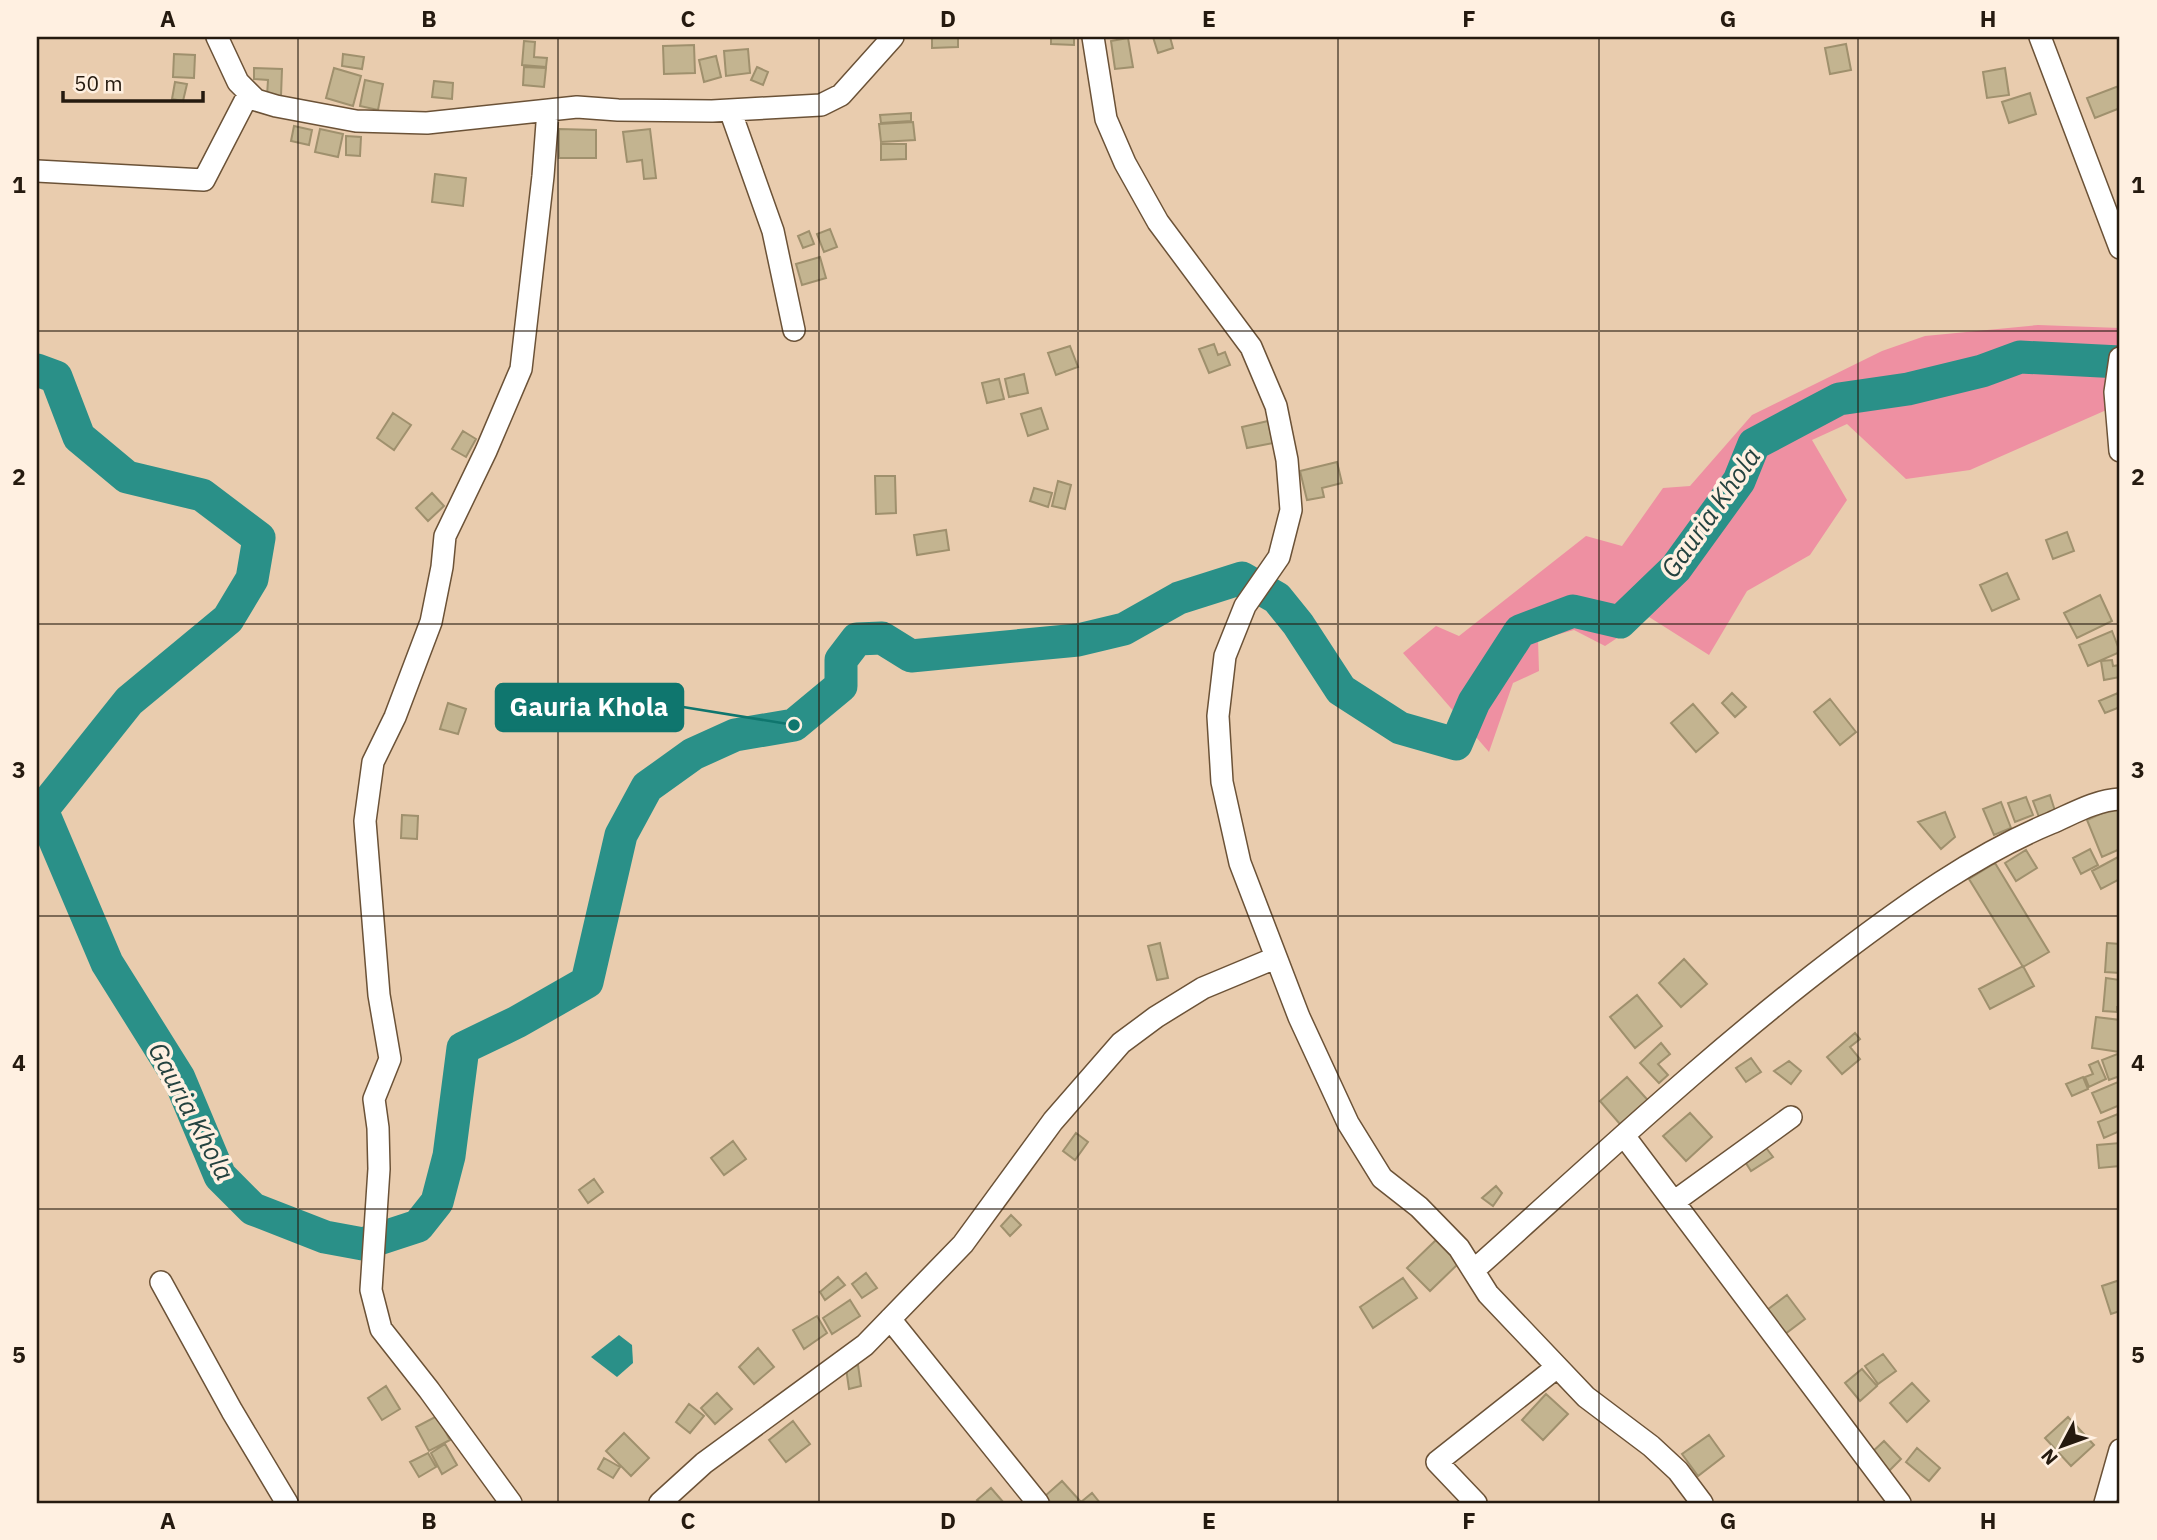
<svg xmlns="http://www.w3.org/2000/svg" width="2157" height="1540" font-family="'IBM Plex Sans',sans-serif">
	<rect width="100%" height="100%" fill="#e9ccae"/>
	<!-- green -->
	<path fill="#ee90a2" d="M2038 325 2120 328V404L1970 470 1906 479 1847 424 1812 440 1847 500 1810 555 1747 591 1709 655 1649 617 1605 646 1574 630 1538 640 1539 671 1513 683 1489 752 1403 653 1436 626 1459 636 1586 536 1622 546 1663 488 1690 486 1752 415 1882 351 1925 336Z"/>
	<!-- water -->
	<path fill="#2a9088" d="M619 1335 632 1345 633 1363 617 1377 591 1357Z"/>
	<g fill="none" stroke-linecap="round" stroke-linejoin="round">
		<!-- river -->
		<path stroke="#2a9088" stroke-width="33" d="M37 370 56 377 79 437 127 477 202 495 259 538 252 579 228 619 129 701 42 810 107 963 179 1078 220 1176 253 1209 325 1237 363 1244 418 1226 437 1202 449 1156 463 1048 517 1022 587 982 621 835 647 787 693 754 735 735 794 725 841 686V660L857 639 882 638 911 656 1078 640 1124 629 1179 598 1242 578 1277 598 1298 624 1341 690 1400 728 1456 744 1474 702 1520 631 1573 611 1620 622 1676 568 1739 481 1754 444 1839 399 1908 389 1982 371 2020 357 2120 362"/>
	</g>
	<!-- building -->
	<path fill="#c3b490" stroke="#9f906d" stroke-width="2" d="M932 37H958V47L932 48Z
		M1051 37H1074V45L1051 44Z
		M1153 37H1170L1173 48 1158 53Z
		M1128 38 1133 67 1115 69 1111 41Z
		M524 41 535 42 534 57 547 58 546 67 522 65Z
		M1846 44 1851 70 1830 74 1825 48Z
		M694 45 695 73 664 74 663 46Z
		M748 49 750 73 726 76 724 51Z
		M174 54 195 55 194 78 173 77Z
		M343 54 364 57 362 69 342 66Z
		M716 56 721 77 704 82 699 60Z
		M524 67 546 68 544 87 523 85Z
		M757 67 768 72 763 85 751 80Z
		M254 68 282 69 281 96H267L268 80 254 79Z
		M334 68 361 76 353 106 326 98Z
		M2005 68 2009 95 1987 98 1983 72Z
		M365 80 383 84 378 110 360 106Z
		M434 81 453 83 452 99 432 97Z
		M175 82 187 84 183 101 172 99Z
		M2119 86 2120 108 2095 118 2087 98Z
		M2030 93 2036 114 2009 123 2002 102Z
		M911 113V121L881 123 880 115Z
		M913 122 915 140 881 142 879 124Z
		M294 126 312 130 309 145 291 141Z
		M320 129 343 134 338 157 315 152Z
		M559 129 596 130V158H559Z
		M650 129 656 178 644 179 642 160 627 162 623 132Z
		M346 136 361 137 360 156 346 155Z
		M881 144H906V159L881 160Z
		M435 174 466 178 463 206 432 202Z
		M830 229 837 247 824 252 817 234Z
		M809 231 814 244 803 248 798 236Z
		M820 257 826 278 802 285 796 264Z
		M1214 344 1218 355 1225 352 1230 365 1209 373 1199 349Z
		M1070 346 1078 367 1056 375 1048 353Z
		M1024 374 1028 393 1009 397 1005 379Z
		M999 379 1004 399 987 403 982 383Z
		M1041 408 1048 429 1028 436 1021 414Z
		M393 413 411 425 394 450 377 438Z
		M1268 421 1273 443 1247 448 1242 427Z
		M463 431 476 439 466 457 452 449Z
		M1337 462 1342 483 1322 488 1324 497 1307 500 1300 471Z
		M875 476H895L896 513 876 514Z
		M1058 481 1071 485 1065 509 1052 506Z
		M1034 488 1052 493 1048 507 1030 501Z
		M432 493 444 506 428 521 416 508Z
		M946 530 949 550 917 555 914 535Z
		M2067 532 2074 551 2053 559 2046 540Z
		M2007 573 2019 599 1992 611 1980 585Z
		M2100 595 2112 621 2077 638 2064 613Z
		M2112 631 2120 652 2088 666 2079 645Z
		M2112 660 2113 666 2120 665V677L2104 680 2101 661Z
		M1732 693 1746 707 1735 717 1722 703Z
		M2118 693 2120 707 2105 713 2099 701Z
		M1830 699 1856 732 1840 745 1814 712Z
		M448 703 466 709 458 734 440 729Z
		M1693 704 1718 733 1696 752 1671 723Z
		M2050 795 2055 811 2039 817 2033 801Z
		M2026 797 2033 815 2015 822 2008 803Z
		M2001 802 2011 828 1994 835 1983 809Z
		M2120 805V849L2102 857 2087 820Z
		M1945 812 1955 837 1941 849 1918 822Z
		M402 815 418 816 417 839 401 838Z
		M2090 849 2098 865 2081 874 2073 858Z
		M2026 850 2037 868 2016 881 2005 863Z
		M2120 856V879L2101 889 2092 871Z
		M1995 863 2049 952 2023 967 1969 879Z
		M1160 943 1168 978 1157 980 1148 946Z
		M2107 943 2120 944V973L2105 972Z
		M1684 959 1707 984 1681 1007 1659 983Z
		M2023 966 2034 986 1990 1009 1979 989Z
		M2106 978 2120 980V1007H2117V1012L2103 1011Z
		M1637 995 1662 1026 1635 1048 1610 1017Z
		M2096 1017 2120 1020V1052L2092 1048Z
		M1855 1033 1860 1039 1850 1047 1860 1059 1842 1074 1827 1057Z
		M1661 1043 1670 1054 1658 1064 1668 1075 1659 1083 1640 1063Z
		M2120 1053V1076L2109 1080 2102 1060Z
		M1751 1058 1761 1072 1746 1082 1736 1068Z
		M1789 1061 1801 1071 1791 1084 1774 1071Z
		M2098 1061 2106 1079 2089 1087 2085 1077 2093 1074 2089 1065Z
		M1627 1077 1653 1106 1626 1131 1600 1101Z
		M2083 1077 2088 1089 2072 1096 2066 1084Z
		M2118 1082 2120 1087V1105L2101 1113 2092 1093Z
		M1690 1113 1712 1137 1686 1161 1663 1136Z
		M2118 1114 2120 1131 2104 1138 2098 1122Z
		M1076 1133 1088 1142 1075 1160 1063 1151Z
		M733 1141 746 1159 724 1175 711 1158Z
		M2120 1143V1166L2099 1168 2097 1145Z
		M1764 1145 1773 1157 1751 1171 1744 1160Z
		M594 1179 603 1192 588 1203 579 1190Z
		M1496 1186 1502 1193 1493 1206 1482 1198Z
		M1011 1215 1021 1225 1010 1236 1001 1226Z
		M1436 1240 1459 1263 1430 1291 1407 1268Z
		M866 1273 877 1288 862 1298 852 1284Z
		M838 1277 845 1285 825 1300 820 1292Z
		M1403 1278 1417 1298 1373 1328 1360 1307Z
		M2120 1280V1311L2111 1314 2102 1286Z
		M1787 1295 1805 1319 1785 1334 1767 1310Z
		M850 1300 860 1316 832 1334 823 1318Z
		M817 1316 827 1333 804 1349 793 1330Z
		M758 1348 774 1367 754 1384 739 1367Z
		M1883 1354 1896 1371 1878 1384 1865 1366Z
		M858 1365 861 1386 849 1389 846 1368Z
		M1862 1369 1877 1386 1860 1401 1845 1383Z
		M1912 1383 1929 1401 1907 1422 1890 1403Z
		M386 1386 400 1409 382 1420 368 1398Z
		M717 1393 732 1409 715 1424 701 1408Z
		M1546 1394 1568 1414 1543 1440 1522 1420Z
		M689 1404 704 1416 690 1433 676 1422Z
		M437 1416 450 1440 429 1451 416 1427Z
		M2068 1417 2094 1445 2071 1466 2045 1438Z
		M793 1421 810 1444 786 1462 769 1440Z
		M624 1433 649 1458 631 1476 606 1451Z
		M1709 1435 1724 1456 1698 1476 1682 1454Z
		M1884 1441 1901 1459 1888 1472 1870 1454Z
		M445 1444 457 1465 442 1474 431 1453Z
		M1917 1448 1940 1468 1929 1481 1906 1462Z
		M428 1453 436 1467 419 1477 410 1462Z
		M604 1458 620 1467 613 1478 598 1469Z
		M1062 1481 1081 1502 1092 1493 1100 1503H1051L1045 1496Z
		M991 1488 1004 1503H980L977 1500Z"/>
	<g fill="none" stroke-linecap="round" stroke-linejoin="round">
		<defs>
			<path id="minor" d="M217 37 238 82 256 100 276 106 356 121 427 123 577 107 618 110 712 111 821 105 841 95 893 37
				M1093 37 1106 119 1125 163 1158 222 1251 347 1276 406 1287 460 1291 510 1279 557 1245 606 1225 656 1218 716 1222 782 1240 863 1299 1017 1348 1123 1382 1178 1419 1207 1459 1248 1488 1294 1586 1397 1651 1446 1678 1471 1702 1503
				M2040 37 2120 248
				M730 110 773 231 794 330
				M37 171 204 180 249 93
				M2120 358 2115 392 2120 451
				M1625 1137 1900 1503
				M1675 1201 1791 1117
				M1474 1270C1594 1163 1711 1052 1839 955 1905 905 1974 855 2051 823 2072 814 2096 800 2120 799
				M161 1282 232 1411 287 1503
				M890 1319 1038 1503
				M511 1503 429 1390 381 1329 371 1290 379 1169 378 1128 374 1099 390 1059 379 995 365 821 373 762 395 717 431 622 442 567 445 536 486 451 521 369 543 176 548 110
				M660 1503 704 1463 865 1345 963 1244 1053 1121 1121 1043 1156 1017 1203 988 1275 958
				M1476 1503 1437 1462 1557 1367
				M2105 1503 2120 1450"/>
		</defs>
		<!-- minor casing -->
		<use href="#minor" stroke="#6b5237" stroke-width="24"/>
		<!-- minor -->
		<use href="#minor" stroke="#fff" stroke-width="21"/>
	</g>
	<!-- grid -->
	<path fill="none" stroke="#251a0f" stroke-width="2" stroke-opacity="0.55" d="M298 37V1503M558 37V1503M819 37V1503M1078 37V1503M1338 37V1503M1599 37V1503M1858 37V1503M37 331H2120M37 624H2120M37 916H2120M37 1209H2120"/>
	<g text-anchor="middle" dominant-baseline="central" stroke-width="7" stroke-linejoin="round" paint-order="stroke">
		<!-- water labels -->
		<g font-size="26" font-style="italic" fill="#24423f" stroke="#fff0e1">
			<text transform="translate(1710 512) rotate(-55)">Gauria Khola</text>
			<text transform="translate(192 1111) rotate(62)">Gauria Khola</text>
		</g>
	</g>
	<!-- callouts -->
	<path fill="none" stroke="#0f766e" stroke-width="2.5" d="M794 725L683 707"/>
	<circle fill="#0f766e" stroke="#fff0e1" stroke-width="2.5" cx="794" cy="725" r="7"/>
	<rect fill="#0f766e" stroke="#0f766e" stroke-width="2.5" x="496" y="684" width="187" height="47" rx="7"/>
	<g font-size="26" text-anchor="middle" font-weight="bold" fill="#fff">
		<text x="589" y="716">Gauria Khola</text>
	</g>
	<!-- border -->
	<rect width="2157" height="1540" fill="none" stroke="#fff0e1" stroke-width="77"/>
	<!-- north arrow -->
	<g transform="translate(2062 1446) rotate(229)" stroke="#fff0e1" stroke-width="5" paint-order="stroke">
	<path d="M0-5L12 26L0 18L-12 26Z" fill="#251a0f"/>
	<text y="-10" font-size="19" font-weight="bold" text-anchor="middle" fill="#251a0f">N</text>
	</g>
	<!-- scale -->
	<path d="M63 91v10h140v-10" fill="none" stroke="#251a0f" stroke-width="3.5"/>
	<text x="74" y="91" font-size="21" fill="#251a0f" stroke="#fff0e1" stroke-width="5" paint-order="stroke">50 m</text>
	<rect x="38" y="38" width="2080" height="1464" fill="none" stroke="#251a0f" stroke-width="2.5"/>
	<g font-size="23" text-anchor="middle" font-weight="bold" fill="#251a0f">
		<text x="168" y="27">A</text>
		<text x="429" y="27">B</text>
		<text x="688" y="27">C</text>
		<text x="948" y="27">D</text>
		<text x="1209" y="27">E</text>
		<text x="1469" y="27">F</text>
		<text x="1728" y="27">G</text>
		<text x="1988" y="27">H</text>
		<text x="19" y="193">1</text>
		<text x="2138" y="193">1</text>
		<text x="19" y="485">2</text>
		<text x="2138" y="485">2</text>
		<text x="19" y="778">3</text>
		<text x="2138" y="778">3</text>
		<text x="19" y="1071">4</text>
		<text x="2138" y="1071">4</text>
		<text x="19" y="1363">5</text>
		<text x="2138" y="1363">5</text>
		<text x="168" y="1529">A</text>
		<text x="429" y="1529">B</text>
		<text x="688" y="1529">C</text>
		<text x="948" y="1529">D</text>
		<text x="1209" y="1529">E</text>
		<text x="1469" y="1529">F</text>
		<text x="1728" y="1529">G</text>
		<text x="1988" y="1529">H</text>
	</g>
</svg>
